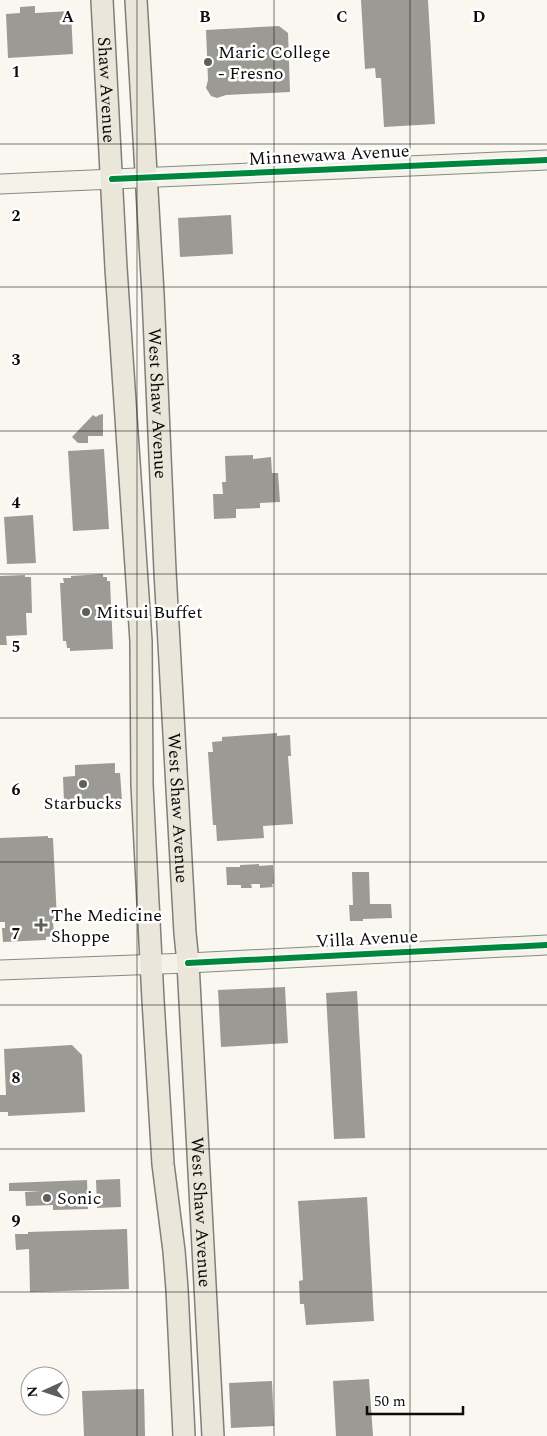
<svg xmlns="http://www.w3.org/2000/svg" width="547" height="1436" font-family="Spectral,serif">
	<rect width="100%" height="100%" fill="#f9f7ef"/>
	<!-- building -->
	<path fill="#9c9a95" d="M361 0H428L435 124 384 127 381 78H376L375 68 365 69Z
		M35 6V13L71 11 73 54 8 58 6 14 20 13V7Z
		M279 26 288 33 290 92 226 95 217 98 211 96 206 88 208 80 206 30Z
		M231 215 233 254 180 257 178 218Z
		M103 414V436H88V443H78L72 437 93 415 96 417 99 415Z
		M104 449 109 529 73 531 68 451Z
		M253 455V459L271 457 272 473H278L280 502 260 503V508L236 509V518L214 519 213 494H223L222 482H226L225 456Z
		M33 515 36 563 7 564 4 517Z
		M103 574V577H107V581H110L113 649 70 651V648H67L66 641H63L60 583H64L63 578H71V576Z
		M25 575V577H31L32 613H26L27 635 6 636 7 645H0V576Z
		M277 733V736L290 735 291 756H288L293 824 263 826 264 838 217 841 216 825H213L208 752H213L212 742 222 741V737Z
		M115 763V773H120L122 801 110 802V800L64 802 63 777 75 776V765Z
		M48 836V838H53L57 920H53L54 936 46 937V940L3 942 2 928H5V922H0V838Z
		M259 864V866L273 865 274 884H272L273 887 260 888V884H251L252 888H241V885H227L226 867H240V865Z
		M352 872H369L370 904H391L392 918 363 919V921H350L349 905H353Z
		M285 987 288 1043 221 1047 218 990Z
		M357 991 365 1138 334 1139 326 993Z
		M72 1045 82 1055 85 1112 8 1116V1112H0V1095H6L4 1049Z
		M120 1179 121 1207 97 1208 96 1180Z
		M87 1180 88 1209 53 1210V1205L26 1206 25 1192 41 1191H9V1183Z
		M367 1197 374 1321 306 1325 304 1304H300L299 1281 303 1280 298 1201Z
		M127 1229 129 1289 30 1292 29 1249 16 1250 15 1234H28V1232Z
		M369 1379 373 1436H336L333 1381Z
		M272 1381 274 1426 231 1428 229 1383Z
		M144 1389 145 1436H84L82 1391Z"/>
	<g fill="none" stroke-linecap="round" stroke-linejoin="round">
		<defs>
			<path id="secondary" d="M0 184 547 160
				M0 970 188 963 547 945"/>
			<g id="primary">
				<path id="s1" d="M102 0 116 268 141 641 142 785 153 1000 163 1164 174 1251 177 1289 184 1436"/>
				<path id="s2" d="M136 0 153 294 165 571 185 933 188 963 213 1436"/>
			</g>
		</defs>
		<!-- secondary casing -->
		<use href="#secondary" stroke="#898884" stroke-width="21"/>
		<!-- primary casing -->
		<use href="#primary" stroke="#7f7f7b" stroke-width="24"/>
		<!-- secondary -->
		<use href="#secondary" stroke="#f3f3e9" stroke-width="19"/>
		<!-- primary -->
		<use href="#primary" stroke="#eae6d9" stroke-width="21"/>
		<defs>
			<path id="cycleway" d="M112 179 547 160
				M188 963 547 945"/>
		</defs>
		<!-- cycleway casing -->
		<use href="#cycleway" stroke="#fff" stroke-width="9"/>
		<!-- cycleway -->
		<use href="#cycleway" stroke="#00873e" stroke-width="6"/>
	</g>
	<!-- grid -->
	<path fill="none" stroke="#0b0b0b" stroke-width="1" stroke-opacity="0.55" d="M137 0V1436M274 0V1436M410 0V1436M0 144H547M0 287H547M0 431H547M0 574H547M0 718H547M0 862H547M0 1005H547M0 1149H547M0 1292H547"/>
	<!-- markers -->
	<g fill="#5e5e5b" stroke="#fff" stroke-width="2">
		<circle cx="208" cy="62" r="5"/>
		<circle cx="86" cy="612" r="5"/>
		<circle cx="83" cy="784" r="5"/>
		<path d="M38.5 917.5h5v5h5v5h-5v5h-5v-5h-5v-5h5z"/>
		<circle cx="47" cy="1198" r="5"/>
	</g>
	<g text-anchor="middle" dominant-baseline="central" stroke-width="5" stroke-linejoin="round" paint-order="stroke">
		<!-- poi labels -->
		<g font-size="18" fill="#0b0b0b" stroke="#fff" text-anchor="start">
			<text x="218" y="52">Maric College<tspan x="218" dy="21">- Fresno</tspan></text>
			<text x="96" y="612">Mitsui Buffet</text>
			<text x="83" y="803" text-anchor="middle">Starbucks</text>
			<text x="51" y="915">The Medicine<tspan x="51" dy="21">Shoppe</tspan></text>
			<text x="57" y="1198">Sonic</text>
		</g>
		<!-- street labels -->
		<g font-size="18" fill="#0b0b0b" stroke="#fff">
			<text stroke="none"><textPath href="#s1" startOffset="90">Shaw Avenue</textPath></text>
			<text transform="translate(329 155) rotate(-3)">Minnewawa Avenue</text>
			<text stroke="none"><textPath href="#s2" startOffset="404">West Shaw Avenue</textPath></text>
			<text stroke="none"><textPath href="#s2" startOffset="809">West Shaw Avenue</textPath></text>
			<text transform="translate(367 939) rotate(-3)">Villa Avenue</text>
			<text stroke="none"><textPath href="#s2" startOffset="1214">West Shaw Avenue</textPath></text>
		</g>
	</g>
	<g font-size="16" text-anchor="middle" font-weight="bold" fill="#0b0b0b" stroke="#fff" stroke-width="5" stroke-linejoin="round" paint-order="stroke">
		<text x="68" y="22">A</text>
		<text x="205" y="22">B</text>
		<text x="342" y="22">C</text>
		<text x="479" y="22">D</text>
		<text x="16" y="77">1</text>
		<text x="16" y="221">2</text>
		<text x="16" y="365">3</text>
		<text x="16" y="508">4</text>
		<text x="16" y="652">5</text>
		<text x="16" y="795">6</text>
		<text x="16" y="939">7</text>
		<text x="16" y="1083">8</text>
		<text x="16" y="1226">9</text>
	</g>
	<!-- north arrow -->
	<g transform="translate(45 1391) rotate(267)"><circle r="24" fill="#ffffff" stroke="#9d9d9d"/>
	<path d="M0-4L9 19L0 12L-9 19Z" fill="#5e5e5b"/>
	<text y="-8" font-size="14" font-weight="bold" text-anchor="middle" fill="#0b0b0b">N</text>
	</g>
	<!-- scale -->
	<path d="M367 1406v8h96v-8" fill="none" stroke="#0b0b0b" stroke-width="2.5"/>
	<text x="374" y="1406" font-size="15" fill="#0b0b0b" stroke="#ffffff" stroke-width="4" paint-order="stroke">50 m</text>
</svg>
